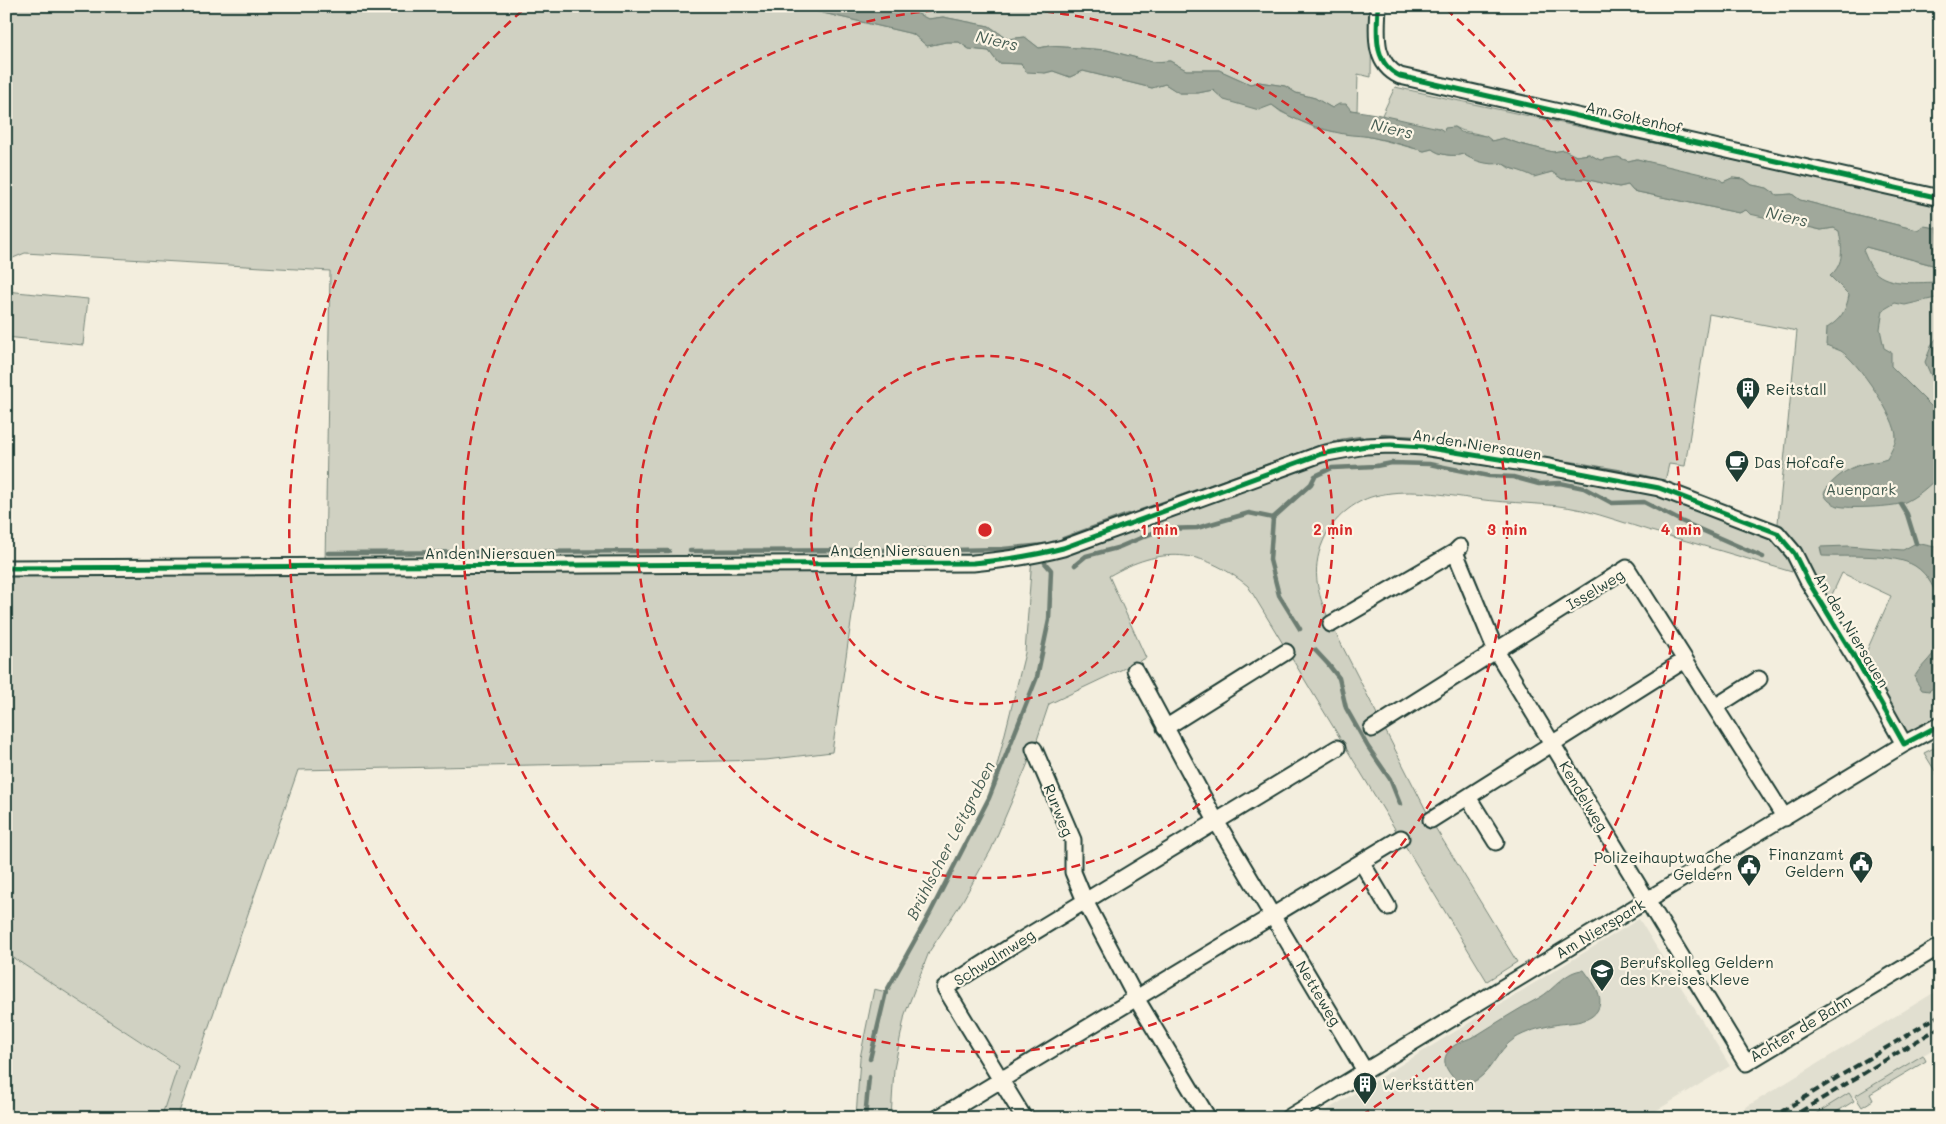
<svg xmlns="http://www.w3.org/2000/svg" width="1946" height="1124" font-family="Mali,sans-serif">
	<rect width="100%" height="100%" fill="#f3eede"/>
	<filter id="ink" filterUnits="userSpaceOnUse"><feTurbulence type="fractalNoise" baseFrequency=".02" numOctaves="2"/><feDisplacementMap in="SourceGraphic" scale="10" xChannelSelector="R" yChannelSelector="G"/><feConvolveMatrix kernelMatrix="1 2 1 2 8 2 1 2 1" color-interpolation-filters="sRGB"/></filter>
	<g filter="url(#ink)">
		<!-- built -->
		<path fill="#e1dfd0" d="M1639 919 1730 1066 1644 1118H1314Z
			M6 953 178 1067 161 1118H6Z
			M1940 989V1045L1819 1118H1728Z"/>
		<!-- green -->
		<path fill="#d0d1c2" stroke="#78877b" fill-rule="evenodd" d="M6 6H793L913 34 927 46 946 42H959L969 49 989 51 998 63 1021 64 1045 73 1053 71 1070 77 1083 71 1152 88 1165 84 1180 93H1198L1213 90 1225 100 1272 105 1281 112 1316 128 1347 134H1356L1375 138 1424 151 1432 149C1439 155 1454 157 1463 154L1470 158 1502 163 1509 168 1523 171 1534 176 1552 172 1562 179H1585L1619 187 1628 185 1633 191 1739 213 1746 210 1821 230 1834 228 1866 247 1940 267V725L1904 744 1860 666 1891 596 1842 573 1823 614 1793 563 1792 572C1745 558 1698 544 1651 531 1628 524 1605 516 1582 510 1547 502 1511 504 1476 499 1444 495 1411 488 1379 495 1357 499 1336 516 1326 535 1310 567 1316 591 1330 622L1433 824 1517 962 1487 981 1248 586C1201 548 1161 546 1109 576L1146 658 1049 704 1034 749 991 850 963 900 929 952 905 1014 894 1069 891 1118H856L860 1058 874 989 886 992 930 913 989 798 1025 653 1032 557 859 568 832 752 766 760 298 770 177 1118H161L178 1066 6 953V574L325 563 330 271 25 253 6 261ZM1709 314 1797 331 1777 533 1659 488 1535 457 1665 481 1669 464 1685 466Z
			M902 6H1372L1371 77 1358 74 1357 111 1332 108 1315 98 1296 93 1285 86 1259 82 1250 84 1219 70H1186L1170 61 1152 62 1107 50 1049 46 1039 48 1025 37 1008 39 989 26 943 17 928 19Z
			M1395 87 1940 205V239L1917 230 1800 200 1792 194 1777 195 1767 188 1752 185 1744 179 1732 178 1723 182 1637 159 1628 161 1618 158 1600 160 1589 154 1576 156 1564 150 1553 152 1520 144 1503 138 1492 141C1481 131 1466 134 1454 127L1444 131 1388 118 1382 115Z
			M6 291 88 299 83 345 6 337Z
			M1936 747 1940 754V779L1924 753Z
			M1923 1055 1926 1061 1870 1094 1873 1100 1862 1107 1855 1096Z
			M1849 1093 1854 1101 1830 1116 1831 1118H1809Z"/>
		<!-- water -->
		<path fill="#a0a89b" stroke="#6c7d72" d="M793 6H902L928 19 943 17 989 26 1008 39 1025 37 1039 48 1049 46 1107 50 1152 62 1170 61 1186 70H1219L1250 84 1259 82 1285 86 1296 93 1315 98 1332 108 1339 104H1346L1351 110C1381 114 1410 122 1439 128L1444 131 1445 128 1454 127 1461 132 1486 136 1492 141 1503 138 1520 144 1553 152 1564 150 1576 156 1589 154 1600 160 1618 157 1628 161 1637 159 1718 178 1723 182 1732 178 1744 179 1752 185 1767 188 1777 195 1792 194 1800 200 1917 230 1924 226 1937 228 1940 239V267L1866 247 1863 250C1866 256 1869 266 1874 271 1889 287 1920 282 1940 282V297L1905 305 1895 303 1883 310 1880 329 1884 348 1891 352V366L1932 407 1940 422V475C1929 486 1917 497 1903 503 1893 507 1847 509 1838 506 1831 503 1826 500 1824 493 1831 480 1847 468 1863 464 1871 462 1879 462 1887 459 1890 453 1895 445 1896 438 1897 418 1857 361 1841 351 1836 349 1831 347 1826 345L1827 328C1841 319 1846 311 1849 295L1830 276C1845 263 1842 248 1839 231L1834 228 1821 230 1750 214 1746 210 1739 213 1633 191 1628 185 1619 187 1585 179H1562L1552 172 1534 177C1524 171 1512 170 1502 163 1489 166 1474 161 1463 154 1454 157 1439 155 1432 149L1424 151C1408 147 1392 141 1375 138 1365 135 1354 136 1344 134 1319 129 1293 121 1272 105L1259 110 1224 100 1213 90 1198 93H1179L1165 84 1152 88 1083 71 1070 77 1053 71 1045 73 1026 72 1021 64 998 63 989 51 969 49 959 42H946L927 46 913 34Z
			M1940 334V382L1933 380 1925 362 1932 344Z
			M1916 543 1940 548V605C1935 590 1929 575 1915 566 1894 553 1847 557 1822 556L1820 547 1848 546 1903 550Z
			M1940 641V683L1929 691 1922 690 1916 681 1915 676C1923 663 1935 656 1940 641Z
			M1584 970C1592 981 1606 997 1597 1011 1588 1024 1569 1022 1554 1025 1542 1027 1525 1032 1514 1039 1497 1050 1490 1076 1471 1083 1468 1084 1463 1084 1459 1084 1451 1075 1439 1064 1448 1052 1454 1042 1468 1040 1477 1035 1498 1022 1518 1009 1539 998 1555 989 1566 970 1584 970Z"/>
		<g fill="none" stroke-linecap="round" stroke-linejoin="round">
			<!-- stream -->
			<path stroke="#6c7d72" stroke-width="4.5" d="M1381 436 1414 438 1523 455
				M1321 447 1341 441 1361 438
				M1569 463 1623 472 1656 480
				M1901 504 1907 514 1916 543
				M1141 511 1309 451
				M1063 539 1128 515
				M690 551 885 550
				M901 551 1003 549 1044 545
				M328 553 669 551
				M1075 565 1086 556 1117 548 1162 529 1197 528 1249 513 1273 518
				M1300 629 1279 595 1270 560 1273 518 1311 484 1315 476 1332 468 1376 466 1392 463 1429 464 1489 476 1513 477 1539 484 1560 483 1584 488 1612 503 1644 502 1681 521 1763 557
				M1315 650 1328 664 1339 678 1346 708 1368 747 1390 779 1400 804
				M870 1059 886 992 930 913 989 798 1037 677 1049 620 1051 570 1045 563
				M865 1118 869 1077"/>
			<defs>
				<path id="minor" d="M1378 6C1377 32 1372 63 1400 76L1940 198
					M1455 552 1496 651 1746 1063 1940 946
					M6 568 973 563C1004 560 1033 556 1063 548L1321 454 1366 446 1391 445 1423 447 1549 467 1659 488 1777 533 1794 553 1808 581 1860 666 1904 744
					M1331 624 1455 552 1460 547
					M1135 670 1216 821 1365 1071
					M1715 707 1759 679
					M1165 728 1286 652
					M1372 729 1627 568 1785 818
					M1034 749 1073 840V872L1085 901 1136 998 1208 1118
					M1468 797 1496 842
					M1431 820 1685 660
					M1362 863 1388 907
					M938 1118 1401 838
					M1024 1118 945 988 1013 945 1337 748
					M1288 1118 1904 744 1940 725"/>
			</defs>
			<!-- minor casing -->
			<use href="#minor" stroke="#1f3d34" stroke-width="19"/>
			<!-- minor -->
			<use href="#minor" stroke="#fcf5e5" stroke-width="15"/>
			<!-- rail -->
			<path stroke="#1f3d34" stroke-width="4" stroke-dasharray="8 4" stroke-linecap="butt" d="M1771 1118 1940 1015
				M1790 1118 1940 1027"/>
			<defs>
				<path id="cycleway" d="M1378 6C1377 32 1372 63 1400 76L1940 198
					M6 568 973 563C1004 560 1033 556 1063 548L1321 454 1366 446 1391 445 1423 447 1549 467 1659 488 1777 533 1794 553 1808 581 1860 666 1904 744 1940 725"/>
			</defs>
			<!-- cycleway casing -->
			<use href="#cycleway" stroke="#fcf5e5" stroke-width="8"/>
			<!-- cycleway -->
			<use href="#cycleway" stroke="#00873e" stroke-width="5"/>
		</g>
	</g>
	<!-- distance rings -->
	<g fill="none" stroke="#d62828" stroke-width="2.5" stroke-dasharray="9 6">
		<circle cx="985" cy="530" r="174"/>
		<circle cx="985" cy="530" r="348"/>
		<circle cx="985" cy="530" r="522"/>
		<path d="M611 1117A696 696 0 0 1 524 9M1446 9A696 696 0 0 1 1359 1117"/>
	</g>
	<!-- icons -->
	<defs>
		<symbol id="building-pin" viewBox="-11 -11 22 30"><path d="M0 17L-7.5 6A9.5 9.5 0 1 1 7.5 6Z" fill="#1f3d34" stroke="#fcf5e5"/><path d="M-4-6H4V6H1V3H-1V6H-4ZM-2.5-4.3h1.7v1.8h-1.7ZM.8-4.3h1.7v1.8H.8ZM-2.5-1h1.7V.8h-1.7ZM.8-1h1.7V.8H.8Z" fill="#fff"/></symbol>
		<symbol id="cafe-pin" viewBox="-11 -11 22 30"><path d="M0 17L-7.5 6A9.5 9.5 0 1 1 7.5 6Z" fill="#1f3d34" stroke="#fcf5e5"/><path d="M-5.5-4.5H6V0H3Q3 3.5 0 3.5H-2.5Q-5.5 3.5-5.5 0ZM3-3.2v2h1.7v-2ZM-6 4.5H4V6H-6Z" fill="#fff"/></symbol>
		<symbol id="civic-pin" viewBox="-11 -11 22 30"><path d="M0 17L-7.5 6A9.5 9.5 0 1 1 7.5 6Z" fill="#1f3d34" stroke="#fcf5e5"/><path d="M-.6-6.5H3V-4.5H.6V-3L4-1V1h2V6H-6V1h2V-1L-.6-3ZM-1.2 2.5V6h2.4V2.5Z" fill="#fff"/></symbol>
		<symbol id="school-pin" viewBox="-11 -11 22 30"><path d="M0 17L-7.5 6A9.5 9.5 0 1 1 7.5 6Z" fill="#1f3d34" stroke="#fcf5e5"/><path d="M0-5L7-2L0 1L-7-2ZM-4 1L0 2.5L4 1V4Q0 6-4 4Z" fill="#fff"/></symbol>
	</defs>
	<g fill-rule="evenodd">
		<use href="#building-pin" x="1734" y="375" width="28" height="38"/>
		<use href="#cafe-pin" x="1723" y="448" width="28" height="38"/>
		<use href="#civic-pin" x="1847" y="849" width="28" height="38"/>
		<use href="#civic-pin" x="1735" y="852" width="28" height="38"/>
		<use href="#school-pin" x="1588" y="957" width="28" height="38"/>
		<use href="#building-pin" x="1351" y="1070" width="28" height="38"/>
	</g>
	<g text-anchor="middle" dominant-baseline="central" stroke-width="4.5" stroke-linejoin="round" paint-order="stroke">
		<!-- street labels -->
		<g font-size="15" fill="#1f3d34" stroke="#fcf5e5">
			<text transform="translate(1634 117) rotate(13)">Am Goltenhof</text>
			<text transform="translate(1477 444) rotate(9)">An den Niersauen</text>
			<text x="895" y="550">An den Niersauen</text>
			<text x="490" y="553">An den Niersauen</text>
			<text transform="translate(1595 589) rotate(-31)">Isselweg</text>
			<text transform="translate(1852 630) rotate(59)">An den Niersauen</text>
			<text transform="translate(1584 796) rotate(59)">Kendelweg</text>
			<text transform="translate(1059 810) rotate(68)">Rurweg</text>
			<text transform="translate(1600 928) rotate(-31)">Am Nierspark</text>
			<text transform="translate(994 957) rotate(-32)">Schwalmweg</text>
			<text transform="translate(1319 993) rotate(59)">Netteweg</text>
			<text transform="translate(1800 1028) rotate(-31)">Achter de Bahn</text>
		</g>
		<!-- poi labels -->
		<g font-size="15" fill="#1f3d34" stroke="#fcf5e5" text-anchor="start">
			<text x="1766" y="389">Reitstall</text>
			<text x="1754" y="462">Das Hofcafe</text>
			<text x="1844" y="854" text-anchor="end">Finanzamt<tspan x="1844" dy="17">Geldern</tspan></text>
			<text x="1732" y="857" text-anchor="end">Polizeihauptwache<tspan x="1732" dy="17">Geldern</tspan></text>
			<text x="1620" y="962">Berufskolleg Geldern<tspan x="1620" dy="17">des Kreises Kleve</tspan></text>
			<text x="1382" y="1084">Werkstätten</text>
		</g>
		<!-- park labels -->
		<g font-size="15" fill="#425b50" stroke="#fcf5e5">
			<text x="1861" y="489">Auenpark</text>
		</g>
		<!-- water labels -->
		<g font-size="16" font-style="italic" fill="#465d53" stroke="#fcf5e5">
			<text transform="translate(997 40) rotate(13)">Niers</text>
			<text transform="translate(1392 128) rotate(13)">Niers</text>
			<text transform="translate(1787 216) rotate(13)">Niers</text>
			<text transform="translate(950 840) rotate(-63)">Brühlscher Leitgraben</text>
		</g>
	</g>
	<circle cx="985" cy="530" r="8" fill="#d62828" stroke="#fcf5e5" stroke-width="2.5"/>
	<g font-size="15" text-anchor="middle" font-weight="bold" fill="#d62828" stroke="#fcf5e5" stroke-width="4.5" stroke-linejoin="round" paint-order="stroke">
		<text x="1159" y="535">1 min</text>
		<text x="1333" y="535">2 min</text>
		<text x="1507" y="535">3 min</text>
		<text x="1681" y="535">4 min</text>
	</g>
	<!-- margin -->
	<rect width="1946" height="1124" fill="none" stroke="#fcf5e5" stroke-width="25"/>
	<rect x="12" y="12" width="1921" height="1099" fill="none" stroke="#1f3d34" stroke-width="2" filter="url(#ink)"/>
</svg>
